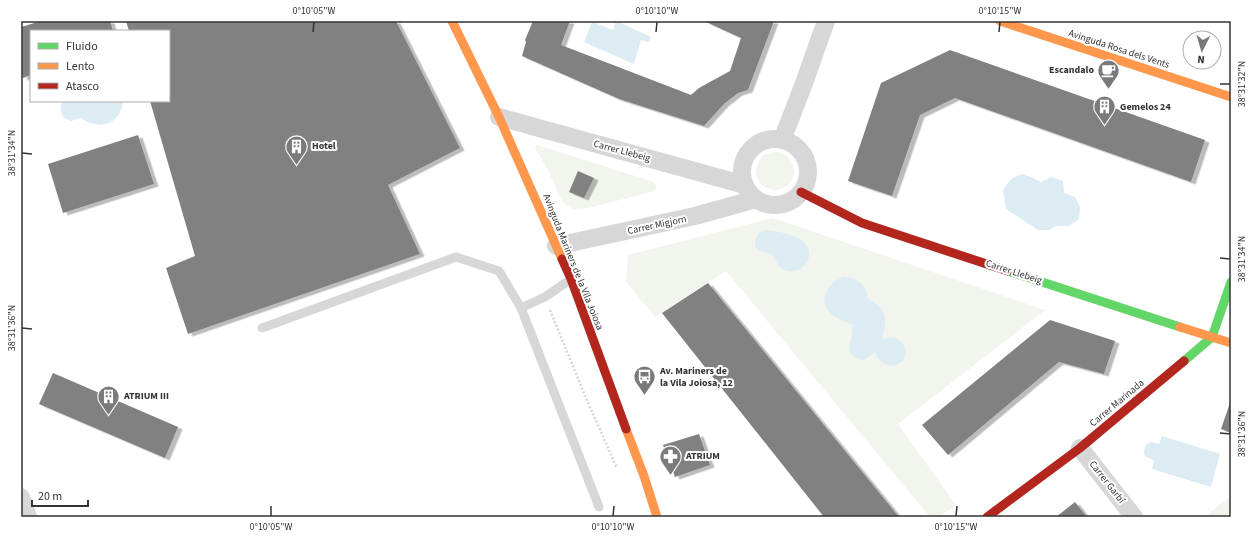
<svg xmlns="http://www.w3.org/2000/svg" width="1252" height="538" font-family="'Source Sans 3',sans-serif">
	<defs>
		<filter id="shadow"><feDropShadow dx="4.5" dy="2.5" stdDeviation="0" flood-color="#0004"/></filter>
	</defs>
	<rect width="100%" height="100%" fill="#fff"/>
	<!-- green -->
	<path fill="#f1f5ed" d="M537 145 654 182 656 186 655 190 651 192 588 208 573 209 564 204 558 193 546 166 535 148Z
		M756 171a19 19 0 1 1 38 0a19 19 0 1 1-38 0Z
		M773 218 1045 310 898 424 956 505 939 517H930L726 271 655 317 626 282 628 255Z
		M1231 496V517H1204Z"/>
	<!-- water -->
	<path fill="#ddebf3" d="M616 21 651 37 649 42 641 40 634 64 584 42 592 22 613 30Z
		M64 101H123C121 125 98 131 81 118L71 121 64 118C60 113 59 106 64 101Z
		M1022 174 1031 177 1041 182 1051 177 1063 181 1064 193 1075 197 1080 207 1079 219 1069 226H1056L1049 230H1038L1006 209 1003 190 1011 179Z
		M765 230C778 232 799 233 807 246 815 260 799 276 784 270 776 267 777 258 771 254 768 252 763 253 759 250 752 246 755 237 760 232Z
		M844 277C858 278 866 284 868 299 887 308 888 320 882 338L884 339C889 337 894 336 899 340 920 354 888 383 875 352L864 360C838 355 855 340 852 325 846 322 838 319 833 315 816 301 827 282 844 277Z
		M1162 436 1220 454 1211 487 1152 469 1154 461 1145 456 1144 451 1146 445 1151 442 1159 444Z"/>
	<!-- building -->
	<path fill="#818181" filter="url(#shadow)" d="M41 21H110L113 31H31V75L23 78 21 69V27Z
		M126 21H396L460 148 388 185 420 254 188 334 166 268 195 256 150 101H169V31H129Z
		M533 21H570L561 45 691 95 699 88 730 71 741 38 704 21H774L748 90 738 93 724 104 704 126 619 99 522 56 526 42 525 40Z
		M950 50 1205 140 1191 182 955 98 920 115 892 196 848 181 881 83Z
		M138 135 154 184 63 213 48 164Z
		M578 171 594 178 584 198 569 192Z
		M708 283 899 517H824L662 313Z
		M1050 320 1115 341 1104 374 1059 362 948 455 922 425Z
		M53 373 178 427 165 458 39 404Z
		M1231 400V433L1221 429Z
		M699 434 710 465 675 477 663 445Z
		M1075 502 1087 517H1056Z"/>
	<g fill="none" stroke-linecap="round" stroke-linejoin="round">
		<!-- path -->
		<path stroke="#d6d6d6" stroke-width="2.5" stroke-dasharray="2 2" stroke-linecap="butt" d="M550 310 586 398 617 468"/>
		<!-- lane -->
		<path stroke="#d7d7d7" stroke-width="9" d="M571 279 545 297 521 308 599 507
			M262 328 456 257 499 271 521 308"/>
		<!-- street -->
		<path stroke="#d7d7d7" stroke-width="18" d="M499 117 745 185
			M742 172a33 33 0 1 1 66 0a33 33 0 1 1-66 0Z
			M782 140 803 86 826 21
			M556 246 695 216 756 199
			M1080 448 1134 517
			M21 497 28 517"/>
		<!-- fast -->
		<path stroke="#63d668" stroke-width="9" d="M1008 271 1180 327
			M1184 361 1212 337 1231 282"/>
		<!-- slow -->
		<path stroke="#ff974d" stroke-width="9" d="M452 21 499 117 562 259
			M1000 21 1231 97
			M1180 327 1231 343
			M626 429 644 476 657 517"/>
		<!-- jam -->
		<path stroke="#b3261e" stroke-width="9" d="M801 192 862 223 1008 271
			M562 259 571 279 626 429
			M987 517 1080 448 1184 361"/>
	</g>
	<!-- ticks -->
	<path fill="none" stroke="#333" stroke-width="1.5" d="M313 32 314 22M656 32 657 22M999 32 1000 22M1220 84H1230M22 153 32 154M1220 258 1230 259M22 328 32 329M1220 433 1230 434M271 516V506M613 516 614 506M956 516 957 506"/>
	<!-- icons -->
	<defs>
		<symbol id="cafe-pin" viewBox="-11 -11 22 30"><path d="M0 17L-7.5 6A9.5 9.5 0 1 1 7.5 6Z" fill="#7a7a7a" stroke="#fff"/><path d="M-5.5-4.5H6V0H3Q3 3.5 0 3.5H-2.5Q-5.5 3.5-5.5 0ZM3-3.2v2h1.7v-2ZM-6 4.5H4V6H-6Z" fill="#fff"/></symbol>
		<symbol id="building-pin" viewBox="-11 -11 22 30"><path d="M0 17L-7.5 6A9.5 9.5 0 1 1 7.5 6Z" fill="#7a7a7a" stroke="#fff"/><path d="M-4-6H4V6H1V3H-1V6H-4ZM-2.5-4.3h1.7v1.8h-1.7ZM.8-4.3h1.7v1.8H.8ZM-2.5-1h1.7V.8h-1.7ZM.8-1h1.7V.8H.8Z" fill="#fff"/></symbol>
		<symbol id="bus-pin" viewBox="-11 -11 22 30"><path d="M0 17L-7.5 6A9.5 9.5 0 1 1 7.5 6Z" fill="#7a7a7a" stroke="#fff"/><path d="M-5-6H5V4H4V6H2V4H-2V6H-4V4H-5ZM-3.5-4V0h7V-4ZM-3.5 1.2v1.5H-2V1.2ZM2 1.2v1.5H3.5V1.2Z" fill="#fff"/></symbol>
		<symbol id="pharmacy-pin" viewBox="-11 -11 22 30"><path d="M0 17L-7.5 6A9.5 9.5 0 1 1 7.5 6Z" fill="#7a7a7a" stroke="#fff"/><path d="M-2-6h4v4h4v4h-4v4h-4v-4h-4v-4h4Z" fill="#fff"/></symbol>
	</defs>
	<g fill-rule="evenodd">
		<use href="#cafe-pin" x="1096" y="58" width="25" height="34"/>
		<use href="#building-pin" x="1092" y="94" width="25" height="34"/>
		<use href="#building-pin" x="284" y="134" width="25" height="34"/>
		<use href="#bus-pin" x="632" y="364" width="25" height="34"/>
		<use href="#building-pin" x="96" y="384" width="25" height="34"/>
		<use href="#pharmacy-pin" x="658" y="444" width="25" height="34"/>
	</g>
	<g text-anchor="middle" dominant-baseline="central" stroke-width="4" stroke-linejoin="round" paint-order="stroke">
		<!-- street labels -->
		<g font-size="10" fill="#333" stroke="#fff">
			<text transform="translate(1119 49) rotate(18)">Avinguda Rosa dels Vents</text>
			<text transform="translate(622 151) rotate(15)">Carrer Llebeig</text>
			<text transform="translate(657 225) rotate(-12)">Carrer Migjorn</text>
			<text transform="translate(573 262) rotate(68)">Avinguda Mariners de la Vila Joiosa</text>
			<text transform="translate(1014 272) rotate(18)">Carrer Llebeig</text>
			<text transform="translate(1117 403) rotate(-40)">Carrer Marinada</text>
			<text transform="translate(1107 482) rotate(52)">Carrer Garbí</text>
		</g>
		<!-- poi labels -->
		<g font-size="10" font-weight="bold" fill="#333" stroke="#fff" text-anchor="start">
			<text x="1094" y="70" text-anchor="end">Escandalo</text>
			<text x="1120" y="107">Gemelos 24</text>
			<text x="312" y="146">Hotel</text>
			<text x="660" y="371">Av. Mariners de<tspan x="660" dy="12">la Vila Joiosa, 12</tspan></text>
			<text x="124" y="396">ATRIUM III</text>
			<text x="686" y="456">ATRIUM</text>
		</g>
	</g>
	<!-- border -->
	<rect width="1252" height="538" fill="none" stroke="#ffffff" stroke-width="44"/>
	<!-- legend -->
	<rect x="30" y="30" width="140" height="72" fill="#ffffff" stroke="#adadad"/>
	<rect x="38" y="43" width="20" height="6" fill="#63d668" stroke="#adadad"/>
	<text x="66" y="50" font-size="12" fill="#333333">Fluido</text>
	<rect x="38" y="63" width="20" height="6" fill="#ff974d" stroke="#adadad"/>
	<text x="66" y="70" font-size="12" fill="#333333">Lento</text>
	<rect x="38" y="83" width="20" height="6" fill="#b3261e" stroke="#adadad"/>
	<text x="66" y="90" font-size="12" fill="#333333">Atasco</text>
	<!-- north arrow -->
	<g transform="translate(1202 50) rotate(185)"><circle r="19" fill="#ffffff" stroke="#adadad"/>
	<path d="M0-3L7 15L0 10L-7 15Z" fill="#7a7a7a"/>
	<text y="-6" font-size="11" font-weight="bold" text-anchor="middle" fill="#333333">N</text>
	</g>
	<!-- scale -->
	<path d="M32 500v6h56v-6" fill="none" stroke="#333333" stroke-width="2"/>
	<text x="38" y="500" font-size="12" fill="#333333" stroke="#ffffff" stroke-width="3" paint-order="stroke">20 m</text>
	<rect x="22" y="22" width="1208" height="494" fill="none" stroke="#333" stroke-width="1.5"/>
	<g font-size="10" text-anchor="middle" fill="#333">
		<text x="314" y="14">0°10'05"W</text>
		<text x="657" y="14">0°10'10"W</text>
		<text x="1000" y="14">0°10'15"W</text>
		<text transform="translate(1241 84) rotate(-90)" y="4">38°31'32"N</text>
		<text transform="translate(11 153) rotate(-90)" y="4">38°31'34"N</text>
		<text transform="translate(1241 259) rotate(-90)" y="4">38°31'34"N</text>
		<text transform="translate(11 328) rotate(-90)" y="4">38°31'36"N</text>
		<text transform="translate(1241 434) rotate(-90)" y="4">38°31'36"N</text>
		<text x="271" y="530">0°10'05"W</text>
		<text x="613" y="530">0°10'10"W</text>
		<text x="956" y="530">0°10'15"W</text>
	</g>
</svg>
